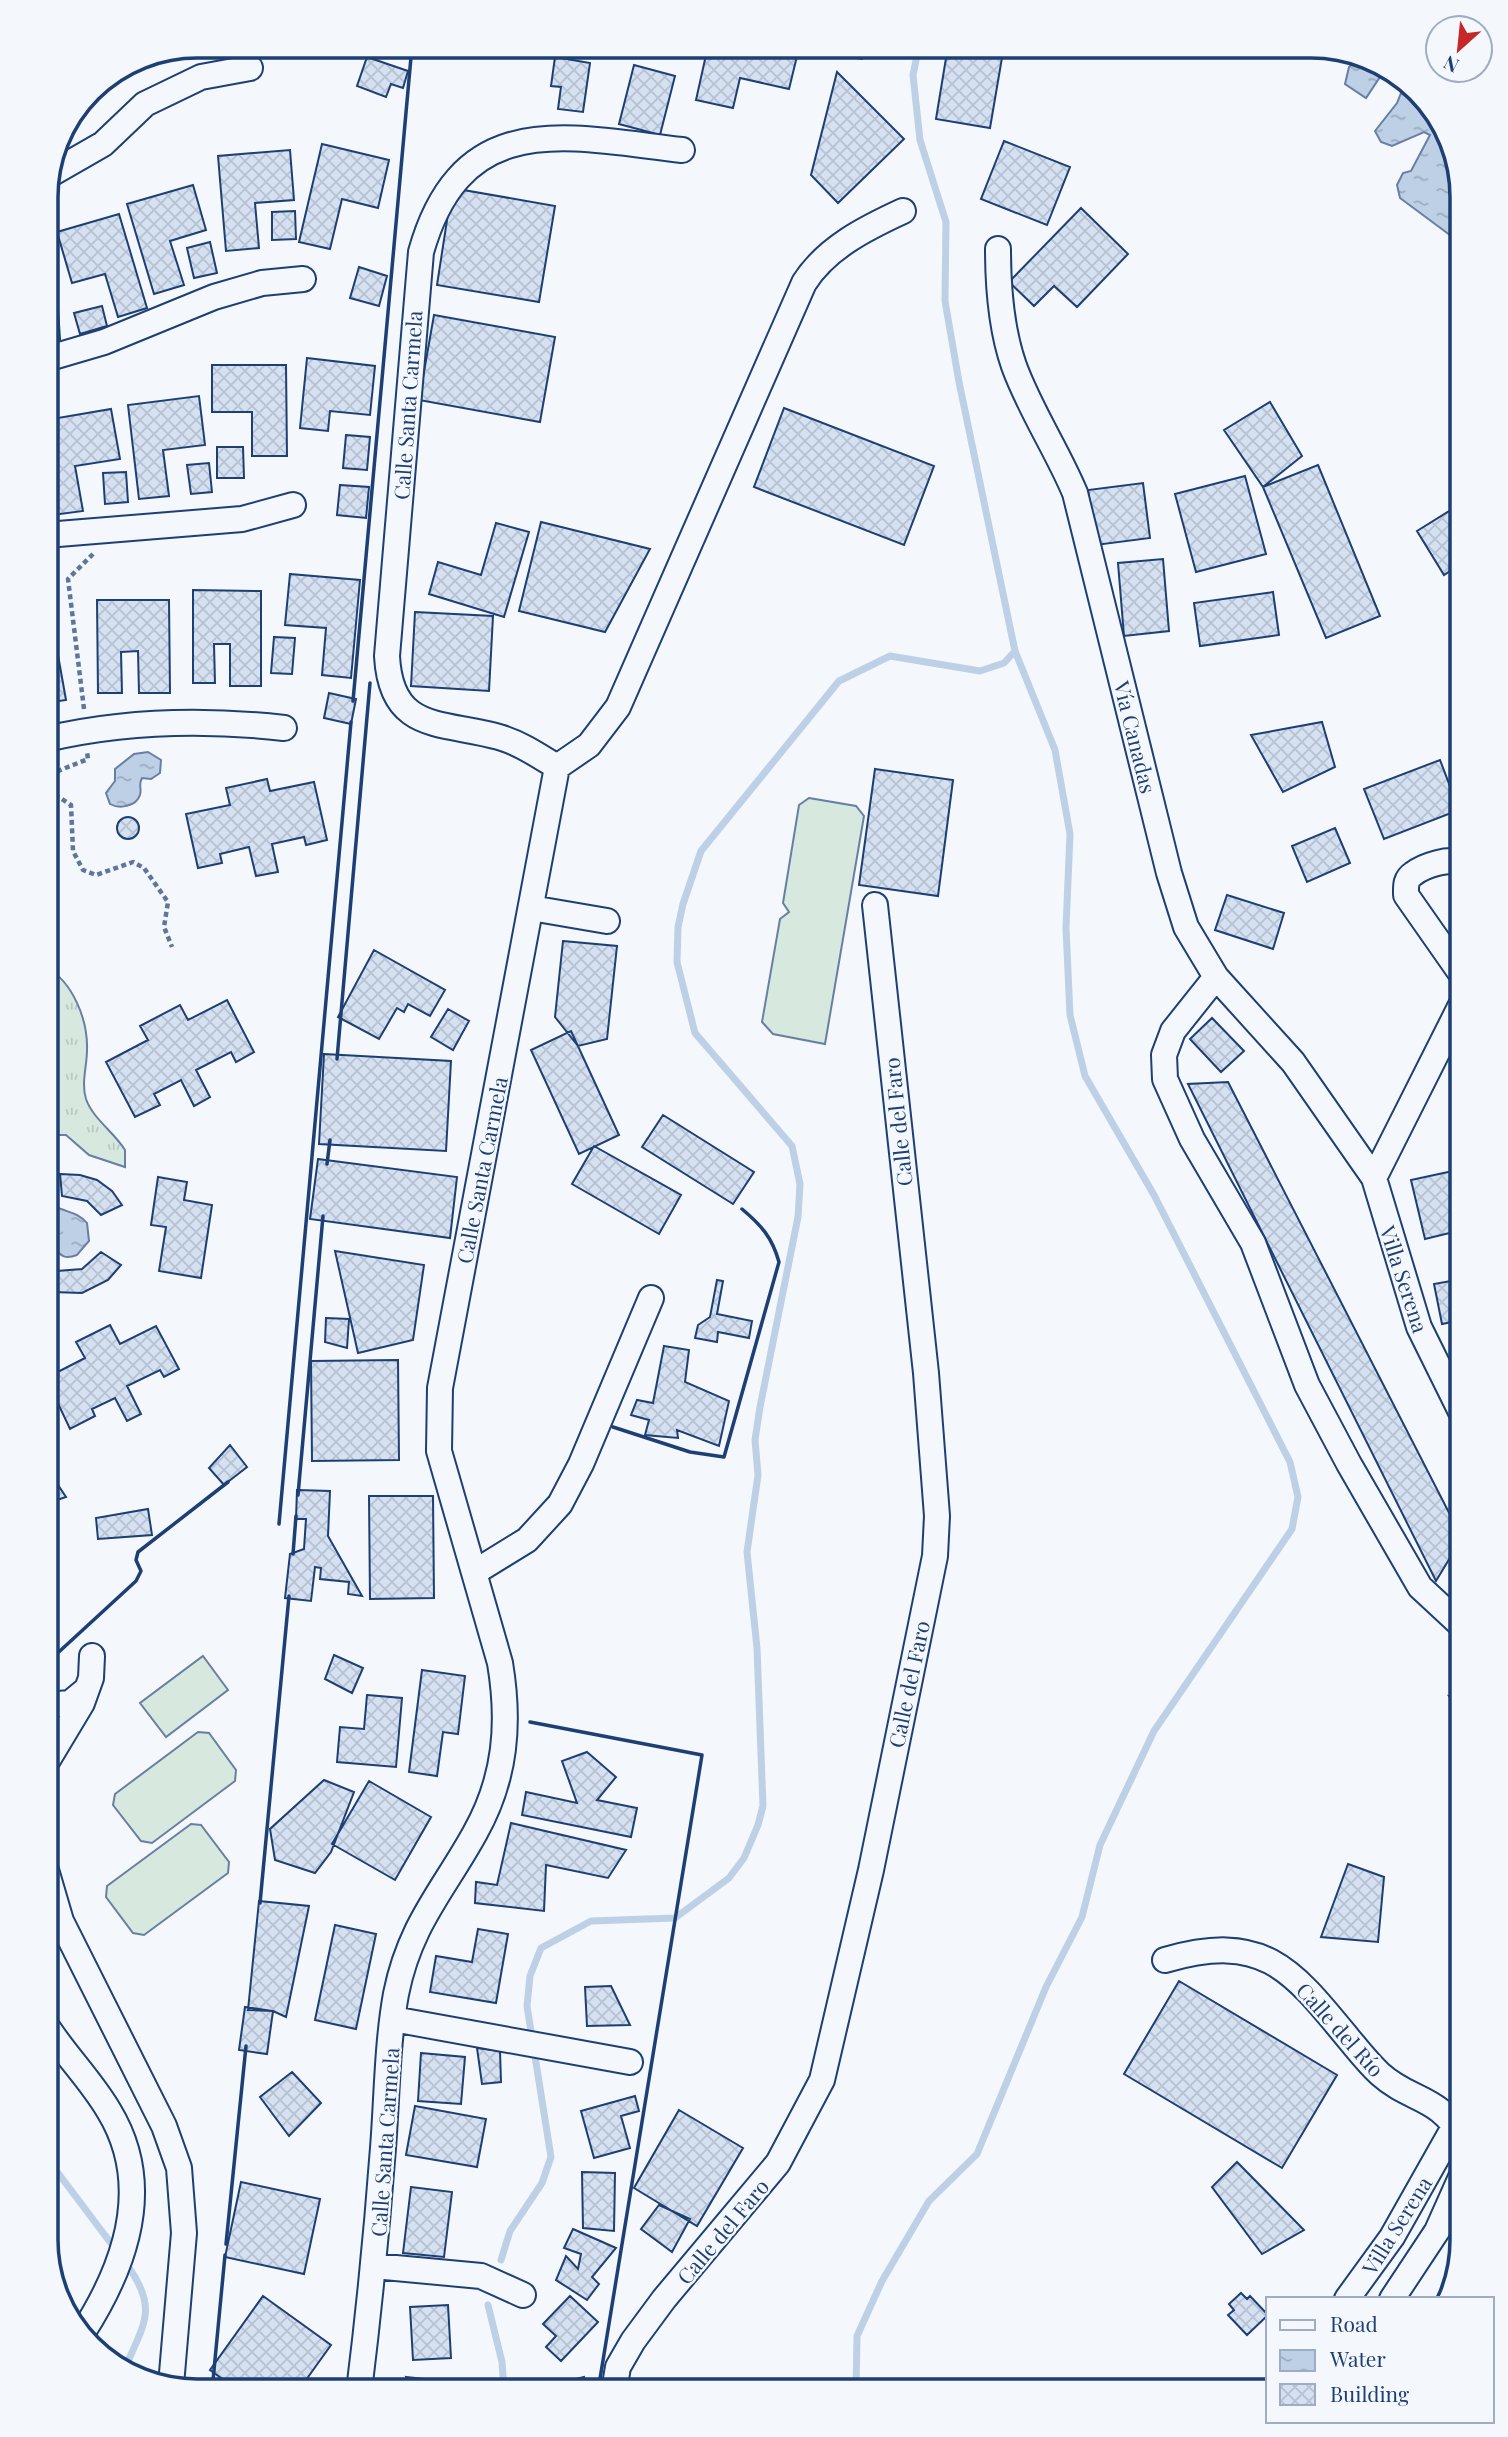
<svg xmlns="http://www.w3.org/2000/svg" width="1508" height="2437" font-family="'Playfair Display',serif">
	<defs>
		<pattern id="grass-tufts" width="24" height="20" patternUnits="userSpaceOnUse" patternTransform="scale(1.75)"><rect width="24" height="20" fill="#d7e8df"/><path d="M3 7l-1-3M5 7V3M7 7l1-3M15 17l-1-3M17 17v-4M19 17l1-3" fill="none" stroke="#b8c8c3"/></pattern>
		<pattern id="water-ripples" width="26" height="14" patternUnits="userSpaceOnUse" patternTransform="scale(1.75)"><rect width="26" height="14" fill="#bed0e5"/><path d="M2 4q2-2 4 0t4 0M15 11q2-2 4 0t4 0" fill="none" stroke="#9aaabe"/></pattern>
		<pattern id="building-cross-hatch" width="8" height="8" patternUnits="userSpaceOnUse" patternTransform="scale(1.75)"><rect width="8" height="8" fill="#d5e0f0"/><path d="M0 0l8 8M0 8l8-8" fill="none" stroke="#b6c1d1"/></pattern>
	</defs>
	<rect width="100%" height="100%" fill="#f4f7fb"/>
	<!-- grass -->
	<path fill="url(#grass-tufts)" stroke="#687fa3" stroke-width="2" d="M46 967C73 982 88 1020 87 1050 87 1066 81 1083 86 1099 93 1119 114 1132 125 1150V1167L89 1155 66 1135H46Z"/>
	<!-- pitch -->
	<path fill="#d7e8df" stroke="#687fa3" stroke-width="2" d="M809 798 856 806 864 816 825 1044 773 1034 762 1022 780 919 789 912 783 903 799 805Z
		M203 1656 228 1690 166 1737 140 1703Z
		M198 1732 209 1733 236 1770 235 1781 152 1843 141 1841 113 1805 115 1794Z
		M191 1824 201 1825 229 1862 228 1873 144 1935 133 1933 106 1897 107 1886Z"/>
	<!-- water -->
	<path fill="url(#water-ripples)" stroke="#687fa3" stroke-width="2" d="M1358 58 1395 71 1396 72 1382 74 1366 98 1345 84 1349 67Z
		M1405 83 1447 130 1462 197V244L1400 198 1397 185 1403 173 1411 171 1430 135 1424 132 1392 146 1381 142 1375 131 1397 103Z
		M148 752 161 760 160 773 151 779 142 778C138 785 142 788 140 795 136 807 119 809 110 804L106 793 115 781V769L134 754Z
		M46 1197C56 1214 75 1208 87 1223L89 1241 77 1255C63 1260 61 1255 52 1246H46Z"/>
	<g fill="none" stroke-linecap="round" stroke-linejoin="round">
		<!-- stream -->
		<path stroke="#bed0e5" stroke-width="7" d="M46 2157 116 2250
			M501 2260 510 2231 542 2183 551 2157 527 2006 530 1976 541 1948 591 1921 675 1918 729 1878 744 1858 758 1825 763 1806 757 1648 747 1552 758 1475 755 1440 760 1407 798 1217 800 1184 792 1146 695 1033 677 962 678 927 683 904 701 851 839 681 890 656 980 671 1004 663 1015 651
			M488 2305 502 2362 504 2391
			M124 2370C145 2322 159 2308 125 2262
			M856 2391 857 2336 882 2281 929 2201 977 2154 1046 1987 1082 1917 1100 1845 1154 1731 1292 1529 1298 1497 1290 1462 1154 1195 1085 1076 1070 1015 1066 928 1070 834 1055 750 1015 651 959 382 945 301 946 222 920 140 913 75 919 46"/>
	</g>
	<!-- building -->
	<path fill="url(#building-cross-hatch)" stroke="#1d3f73" stroke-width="2" d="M374 46H410L409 57 373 53Z
		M708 46H771L798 52 789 89 740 78 733 108 696 100Z
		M839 46H877L862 59 849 57Z
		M948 46H1004L990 128 936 119Z
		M367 57 408 71 403 88 391 84 386 97 357 86Z
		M555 57 590 63 583 112 558 109 561 87 551 86Z
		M634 65 675 76 660 135 619 124Z
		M837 72 904 139 838 203 811 175Z
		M1004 141 1070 167 1047 225 981 199Z
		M322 144 389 160 378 208 342 199 330 249 299 242Z
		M290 150 294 200 255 203 259 248 226 251 218 156Z
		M193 185 206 230 170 241 184 285 154 294 127 204Z
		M452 188 555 206 539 302 437 285Z
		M1081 208 1128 254 1077 307 1054 286 1034 306 1009 282Z
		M295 211 296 239 272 240V212Z
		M119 214 147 308 118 317 105 274 72 283 57 232Z
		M210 242 217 273 194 278 187 248Z
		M46 259 50 302H46Z
		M359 267 387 276 379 306 350 298Z
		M102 306 107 326 80 334 74 313Z
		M46 309H58L60 339 46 340Z
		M434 315 555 337 540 422 419 400Z
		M307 358 375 366 370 415 330 411 328 431 300 428Z
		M212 365H286L287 456H252V412H212Z
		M199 396 205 445 163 450 169 496 139 499 128 405Z
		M1270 402 1302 456 1263 487 1224 430Z
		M784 408 934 466 904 545 754 487Z
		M111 409 120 459 75 466 83 511 53 515 46 471V420Z
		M346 435 370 437 367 470 343 468Z
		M217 447H243L244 478H217Z
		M209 463 212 492 191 494 187 465Z
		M1318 465 1380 616 1326 638 1263 487Z
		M126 472 128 502 105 504 103 473Z
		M1245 476 1266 554 1196 572 1175 494Z
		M1143 483 1150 538 1096 545 1088 490Z
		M340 485 369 487 366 518 337 515Z
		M1462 503V563L1444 575 1417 531Z
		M541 522 650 549 605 632 519 611Z
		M496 523 529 532 504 617 429 594 438 562 481 575Z
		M1163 559 1169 631 1124 636 1118 563Z
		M290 574 360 580 351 678 322 675 326 628 285 625Z
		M193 590 261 591V686H230V644H214L215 683H193Z
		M1273 592 1279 635 1200 646 1194 603Z
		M97 600H169L170 693H139L138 651 121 652 122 693H98Z
		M50 610 66 700 46 703V611Z
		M415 612 493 616 489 691 411 686Z
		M274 637 295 638 292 674 271 673Z
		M329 693 356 699 351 724 324 718Z
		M1322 722 1335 767 1283 792 1251 735Z
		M1440 760 1459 810 1384 839 1364 789Z
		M875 769 953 780 938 896 859 885Z
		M267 779 270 791 314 782 327 840 306 845 304 837 272 844 278 872 256 876 249 847 220 854 222 863 198 868 186 814 230 805 226 788Z
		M117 828a11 11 0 1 1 22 0a11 11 0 1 1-22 0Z
		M1335 828 1350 863 1307 882 1292 846Z
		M1227 895 1284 913 1273 949 1215 930Z
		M563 941 617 946 607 1039 578 1046 555 1017Z
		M374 950 445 990 430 1016 408 1004 404 1012 397 1008 379 1039 338 1017Z
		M227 1000 254 1052 236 1062 231 1052 196 1070 210 1097 194 1106 181 1080 154 1094 160 1105 135 1117 106 1062 148 1040 140 1026 180 1005 188 1020Z
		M448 1009 469 1021 453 1050 431 1037Z
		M1212 1018 1244 1051 1221 1072 1190 1039Z
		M571 1031 619 1135 579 1154 531 1050Z
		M324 1054 451 1061 446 1151 319 1144Z
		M1462 1071V1110L1460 1111 1451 1073Z
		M1228 1082 1462 1538 1436 1581 1188 1084Z
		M663 1115 754 1172 733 1204 642 1147Z
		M594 1146 681 1195 659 1234 572 1184Z
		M318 1159 457 1177 450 1238 310 1219Z
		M1462 1169V1230L1425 1239 1411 1180Z
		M60 1174 80 1175 97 1180 112 1191 122 1205 101 1215 87 1201 62 1196Z
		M158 1177 187 1182 184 1200 212 1205 201 1278 159 1271 166 1227 151 1225Z
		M335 1251 424 1265 413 1340 358 1353Z
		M101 1252 121 1265 108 1280 82 1293 52 1292 57 1271 82 1269Z
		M1462 1279V1320L1442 1324 1434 1284Z
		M717 1280 723 1281 717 1314 752 1321 749 1338 718 1332 717 1342 695 1338 698 1325 710 1317Z
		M326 1318 349 1319 347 1348 325 1342Z
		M110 1325 120 1344 156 1326 179 1369 164 1377 160 1370 127 1386 141 1414 127 1421 115 1398 92 1409 95 1416 70 1429 46 1378 85 1358 76 1342Z
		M1462 1338V1362L1455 1340Z
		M664 1346 689 1350 685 1382 729 1401 719 1446 677 1430 678 1438 645 1435 649 1420 631 1415 637 1400 653 1403Z
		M398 1360 399 1460 312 1461 311 1361Z
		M230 1445 247 1467 224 1485 209 1468Z
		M46 1473 54 1479 66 1497 57 1500 46 1485Z
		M297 1490 330 1491 328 1536 362 1596 348 1594 349 1582 320 1579 321 1568 315 1567 311 1601 285 1598 290 1554 304 1549 306 1519H296Z
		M369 1496H433L434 1598 370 1599Z
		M148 1509 152 1535 98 1539 96 1518Z
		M334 1655 363 1668 352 1693 325 1679Z
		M422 1670 465 1676 458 1734 443 1732 437 1776 409 1772Z
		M367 1695 402 1698 396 1767 337 1762 340 1727 364 1729Z
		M1449 1696 1462 1698V1717Z
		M587 1752 616 1777 597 1800 637 1808 631 1837 522 1815 526 1792 577 1803 562 1761Z
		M324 1780 354 1792 331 1852 315 1873 275 1860 270 1829Z
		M369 1781 431 1817 395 1880 332 1844Z
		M511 1823 626 1850 608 1878 546 1865 544 1911 475 1903 476 1882 497 1885Z
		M1348 1864 1384 1877 1378 1942 1321 1937Z
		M259 1901 309 1906 286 2017 273 2011 248 2010Z
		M335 1925 376 1934 356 2029 315 2020Z
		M478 1929 508 1934 496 2003 430 1992 436 1956 472 1962Z
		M1179 1981 1337 2075 1282 2168 1124 2074Z
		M611 1986 630 2025 587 2026 585 1987Z
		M245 2007 273 2011 267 2054 239 2050Z
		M477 2048 500 2051 501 2082 482 2084Z
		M421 2053 465 2057 461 2104 418 2101Z
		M292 2072 321 2103 289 2136 260 2097Z
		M635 2096 639 2111 621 2116 630 2148 594 2158 581 2111Z
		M415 2106 486 2119 477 2167 406 2155Z
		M679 2110 743 2148 697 2226 634 2188Z
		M1237 2162 1304 2230 1262 2254 1212 2187Z
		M582 2172 615 2173 614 2231 583 2228Z
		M241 2182 320 2199 304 2274 225 2257Z
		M411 2187 452 2192 444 2257 403 2253Z
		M659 2205 690 2219 672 2252 641 2229Z
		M573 2229 616 2248 592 2277 599 2284 587 2300 556 2280 566 2256 578 2269 581 2254 564 2248Z
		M1241 2293 1247 2299 1250 2296 1268 2315 1247 2335 1228 2315 1234 2310 1229 2304Z
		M263 2296 331 2345 298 2391H239L210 2370Z
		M570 2296 598 2322 561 2361 546 2347 556 2336 543 2324Z
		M448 2305 451 2358 413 2360 410 2307Z
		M406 2377 462 2383 461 2391H409Z
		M584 2377 588 2391H548L547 2386Z"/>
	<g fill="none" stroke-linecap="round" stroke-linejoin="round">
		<defs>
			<path id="minor" d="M49 175 103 144 145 104 201 77 250 68
				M998 249C998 288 1001 329 1014 366 1030 410 1057 450 1075 493L1169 873 1186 927 1216 977 1293 1062 1374 1178 1419 1327 1462 1414
				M46 359 104 342 214 297 262 283 303 279
				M46 535 242 519 293 505
				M46 739C123 721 205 719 284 728
				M557 767C539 756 520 743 499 737 442 721 391 733 387 656L421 252C462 107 567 137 682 150
				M531 908 607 921
				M1462 975 1406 895C1406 887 1405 879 1413 874 1423 866 1452 856 1462 864
				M1216 977 1173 1031 1164 1055 1165 1079 1192 1139 1253 1243 1307 1385 1349 1464 1420 1587 1462 1626
				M1374 1178 1462 1003
				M475 1572 527 1540 560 1504 581 1464 651 1298
				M46 1705 70 1703 87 1689
				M46 1763 82 1703 91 1678 92 1656
				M46 1870 61 1921 164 2126 179 2168 184 2233 171 2385
				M1165 1960C1262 1932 1290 1967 1348 2038 1358 2050 1368 2063 1380 2074 1411 2102 1439 2095 1462 2138
				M393 2019 630 2062
				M46 2025C65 2055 91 2080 109 2111 154 2185 126 2265 83 2332
				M374 2266 481 2276 523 2295
				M1347 2299 1392 2237 1462 2113
				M1392 2299 1437 2231 1462 2175
				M359 2391C369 2310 377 2229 383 2148 387 2097 387 2044 396 1994 410 1924 443 1891 475 1833 506 1778 510 1723 500 1663L439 1451 440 1388 557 767 589 745 618 707 804 283C826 248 866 228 903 211
				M614 2391 618 2367 633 2341 664 2299 778 2163 822 2080 871 1870 935 1556 937 1516 926 1373 875 905"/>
		</defs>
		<!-- minor casing -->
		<use href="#minor" stroke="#1d3f73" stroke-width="28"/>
		<!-- path -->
		<path stroke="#5e769c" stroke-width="4.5" stroke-dasharray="5 3.5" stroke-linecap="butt" d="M84 709 68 579 93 554
			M46 793 53 773 88 759 87 752
			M46 797 57 796 71 805 73 851 83 870 96 875 133 862 144 868 168 902 164 927 172 947"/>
		<!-- minor -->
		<use href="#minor" stroke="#f4f7fb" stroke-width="24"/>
		<!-- wall -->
		<path stroke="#1d3f73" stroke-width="3.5" d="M353 701 412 46
			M337 1059 370 683
			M327 1164 330 1140
			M613 1427 690 1452 724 1457 779 1262C772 1237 761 1225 742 1209
			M298 1495 323 1216
			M279 1524 351 722
			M293 1554 296 1516
			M46 1657 49 1661 136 1581 141 1571 136 1560 138 1552 228 1482
			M530 1722 702 1755 598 2391
			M260 1903 289 1596
			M226 2244 246 2046
			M212 2391 225 2255"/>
	</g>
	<g text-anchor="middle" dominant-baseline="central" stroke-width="5" stroke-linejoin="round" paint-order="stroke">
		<!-- street labels -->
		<g font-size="21" fill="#1d3f73" stroke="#f4f7fb">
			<text transform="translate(407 405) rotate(-86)">Calle Santa Carmela</text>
			<text transform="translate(1136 737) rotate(76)">Vía Canadas</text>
			<text transform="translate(897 1122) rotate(-96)">Calle del Faro</text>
			<text transform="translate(481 1170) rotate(-79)">Calle Santa Carmela</text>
			<text transform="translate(1405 1279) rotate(72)">Villa Serena</text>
			<text transform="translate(908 1684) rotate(-78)">Calle del Faro</text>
			<text transform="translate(1341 2029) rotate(48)">Calle del Río</text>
			<text transform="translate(384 2142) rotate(-86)">Calle Santa Carmela</text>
			<text transform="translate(1396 2225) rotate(-58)">Villa Serena</text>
			<text transform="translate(722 2231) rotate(-50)">Calle del Faro</text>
		</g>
	</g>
	<!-- crop -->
	<path d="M0 0H1508V2437H0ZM197 58H1311A139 139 0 0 1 1450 197V2240A139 139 0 0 1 1311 2379H197A139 139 0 0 1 58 2240V197A139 139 0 0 1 197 58Z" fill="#f4f7fb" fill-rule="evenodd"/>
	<path fill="none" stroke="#1d3f73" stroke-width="3.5" d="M197 58H1311A139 139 0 0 1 1450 197V2240A139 139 0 0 1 1311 2379H197A139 139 0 0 1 58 2240V197A139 139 0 0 1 197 58Z"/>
	<!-- legend -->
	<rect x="1266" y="2297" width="228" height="126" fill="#f4f7fb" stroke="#9eadc5" stroke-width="2"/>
	<rect x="1280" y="2320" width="35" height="10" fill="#f4f7fb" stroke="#9eadc5" stroke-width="2"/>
	<text x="1330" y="2332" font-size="21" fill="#1d3f73">Road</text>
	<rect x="1280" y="2350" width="35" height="21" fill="url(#water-ripples)" stroke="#9eadc5" stroke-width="2"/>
	<text x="1330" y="2367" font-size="21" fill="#1d3f73">Water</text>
	<rect x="1280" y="2384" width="35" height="21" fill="url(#building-cross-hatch)" stroke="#9eadc5" stroke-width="2"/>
	<text x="1330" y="2402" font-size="21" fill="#1d3f73">Building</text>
	<!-- north arrow -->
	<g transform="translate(1459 49) rotate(207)"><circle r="33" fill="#f4f7fb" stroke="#9eadc5" stroke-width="2"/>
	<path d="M0-5L12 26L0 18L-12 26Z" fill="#c62828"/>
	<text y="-10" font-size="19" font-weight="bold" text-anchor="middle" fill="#1d3f73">N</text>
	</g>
</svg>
